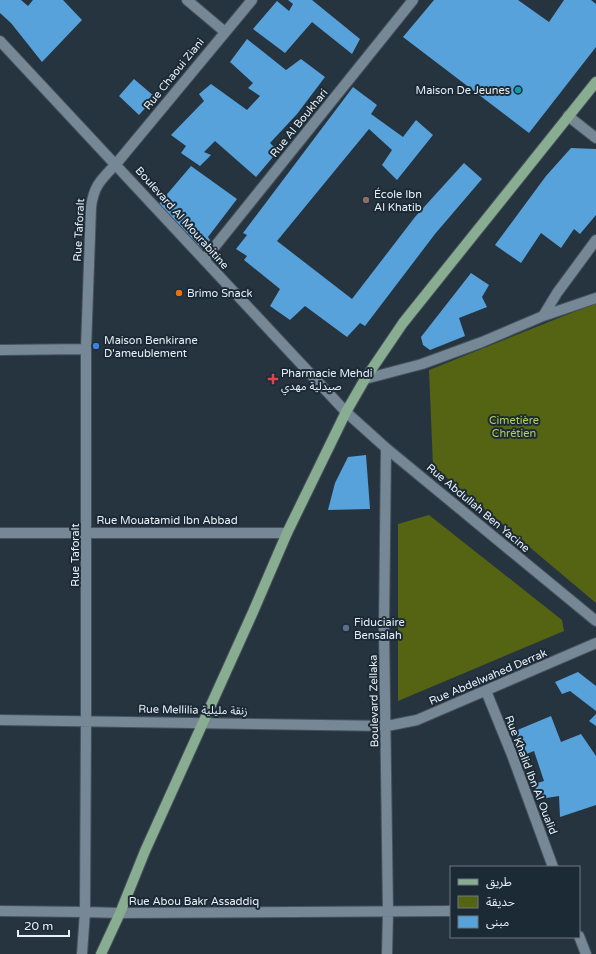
<svg xmlns="http://www.w3.org/2000/svg" width="596" height="954" font-family="'Varela Round','Noto Sans Arabic',sans-serif">
	<rect width="100%" height="100%" fill="#263440"/>
	<!-- green -->
	<path fill="#546413" d="M596 303V603L433 466 429 370Z
		M429 515 562 620 564 631 398 701V524Z"/>
	<!-- building -->
	<path fill="#57a2db" d="M0 0H21L28 6 33 0H63L82 20 42 62 11 23 0 13Z
		M288 0H312L360 39 352 54 312 22 285 53 253 29 277 1 289 11 293 4Z
		M434 0H518L549 22 564 0H591L596 4V47L529 133 403 37Z
		M247 39 286 70 301 59 325 77 297 114 270 143 278 151 256 177 215 141 204 152 211 155 200 166 181 153 186 146 171 135 204 101 199 94 211 84 247 110 260 96 248 88 253 83 230 62Z
		M134 79 155 97 139 115 119 96Z
		M353 87 377 105 371 114 403 137 416 120 433 135 397 180 382 165 392 150 369 129 277 241 352 299 415 217 464 163 482 179 435 234 365 326 360 323 347 337 305 306 290 320 270 306 280 289 244 260 247 256 236 249 247 235 243 233Z
		M571 148 596 149V215L580 234 574 229 561 248 541 233 521 263 495 245 546 176Z
		M191 166 237 199 208 237 210 240 201 251 157 206Z
		M471 273 489 285 482 297 487 307 459 318 465 336 430 350 423 345 421 337Z
		M366 455 370 509 328 510 335 483 348 457Z
		M578 672 596 686V711L570 691 562 694 555 682Z
		M596 714V726L589 721Z
		M551 716 561 742 581 734 596 756V805L560 817 559 796 540 799 534 784 544 781 534 751 524 755 515 731Z"/>
	<g fill="none" stroke-linecap="round" stroke-linejoin="round">
		<defs>
			<path id="minor" d="M187 0 225 32
				M0 41 346 412 386 448 596 621
				M568 116 596 138
				M204 260 413 0
				M543 316 557 293 596 240
				M0 350 86 349
				M365 379 422 364 482 342 543 316 596 298
				M386 448 384 629 388 912 387 954
				M0 533H287
				M486 691 512 755 553 867
				M0 720 387 726 417 720 596 643
				M0 911 85 912 120 913 451 911
				M579 936 586 954
				M82 954 85 912 86 721V349L91 207C94 185 101 180 116 164L252 0"/>
			<path id="major" d="M101 954 120 913 145 851 253 612 287 533 346 412 365 379 403 323 596 82"/>
		</defs>
		<!-- minor casing -->
		<use href="#minor" stroke="#46525d" stroke-width="12"/>
		<!-- major casing -->
		<use href="#major" stroke="#46525d" stroke-width="12"/>
		<!-- minor -->
		<use href="#minor" stroke="#768795" stroke-width="10"/>
		<!-- major -->
		<use href="#major" stroke="#89ad91" stroke-width="10"/>
	</g>
	<!-- markers -->
	<circle fill="#0f9aa8" stroke="#1c2a35" stroke-width="1.5" cx="518" cy="90" r="4"/>
	<circle fill="#8d6e63" stroke="#1c2a35" stroke-width="1.5" cx="366" cy="200" r="4"/>
	<circle fill="#e8710a" stroke="#1c2a35" stroke-width="1.5" cx="179" cy="293" r="4"/>
	<circle fill="#3f7fe0" stroke="#1c2a35" stroke-width="1.5" cx="96" cy="346" r="4"/>
	<path fill="#e0444e" stroke="#1c2a35" stroke-width="1.5" d="M271 373h4v4h4v4h-4v4h-4v-4h-4v-4h4z"/>
	<circle fill="#5c6f8a" stroke="#1c2a35" stroke-width="1.5" cx="346" cy="628" r="4"/>
	<g text-anchor="middle" dominant-baseline="central" stroke-width="4" stroke-linejoin="round" paint-order="stroke">
		<!-- street labels -->
		<g font-size="11" fill="#e7f0f8" stroke="#1c2a35">
			<text transform="translate(174 74) rotate(-51)">Rue Chaoui Ziani</text>
			<text transform="translate(299 123) rotate(-51)">Rue Al Boukhari</text>
			<text transform="translate(182 218) rotate(48)">Boulevard Al Mourabitine</text>
			<text transform="translate(79 230) rotate(-87)">Rue Taforalt</text>
			<text transform="translate(478 508) rotate(40)">Rue Abdullah Ben Yacine</text>
			<text x="167" y="520">Rue Mouatamid Ibn Abbad</text>
			<text transform="translate(75 555) rotate(-90)">Rue Taforalt</text>
			<text transform="translate(488 677) rotate(-23)">Rue Abdelwahed Derrak</text>
			<text transform="translate(374 701) rotate(-91)">Boulevard Zellaka</text>
			<text transform="translate(193 710) rotate(1)">Rue Mellilia زنقة مليلية</text>
			<text transform="translate(531 775) rotate(69)">Rue Khalid Ibn Al Oualid</text>
			<text x="194" y="901">Rue Abou Bakr Assaddiq</text>
		</g>
		<!-- poi labels -->
		<g font-size="11" fill="#e7f0f8" stroke="#1c2a35" text-anchor="start">
			<text x="510" y="90" text-anchor="end">Maison De Jeunes</text>
			<text x="374" y="194">École Ibn<tspan x="374" dy="13">Al Khatib</tspan></text>
			<text x="187" y="293">Brimo Snack</text>
			<text x="104" y="340">Maison Benkirane<tspan x="104" dy="13">D'ameublement</tspan></text>
			<text x="281" y="373">Pharmacie Mehdi<tspan x="281" dy="13">صيدلية مهدي</tspan></text>
			<text x="354" y="622">Fiduciaire<tspan x="354" dy="13">Bensalah</tspan></text>
		</g>
		<!-- park labels -->
		<g font-size="11" fill="#b4cf5d" stroke="#1c2a35">
			<text x="514" y="420">Cimetière<tspan x="514" dy="13">Chrétien</tspan></text>
		</g>
	</g>
	<!-- legend -->
	<rect x="450" y="866" width="130" height="72" fill="#1c2a35" stroke="#6d7983"/>
	<rect x="458" y="879" width="20" height="6" fill="#89ad91" stroke="#6d7983"/>
	<text x="486" y="886" font-size="12" fill="#e7f0f8">طريق</text>
	<rect x="458" y="896" width="20" height="12" fill="#546413" stroke="#6d7983"/>
	<text x="486" y="906" font-size="12" fill="#e7f0f8">حديقة</text>
	<rect x="458" y="916" width="20" height="12" fill="#57a2db" stroke="#6d7983"/>
	<text x="486" y="926" font-size="12" fill="#e7f0f8">مبنى</text>
	<!-- scale -->
	<path d="M18 930v6h51v-6" fill="none" stroke="#e7f0f8" stroke-width="2"/>
	<text x="24" y="930" font-size="12" fill="#e7f0f8" stroke="#1c2a35" stroke-width="3" paint-order="stroke">20 m</text>
</svg>
